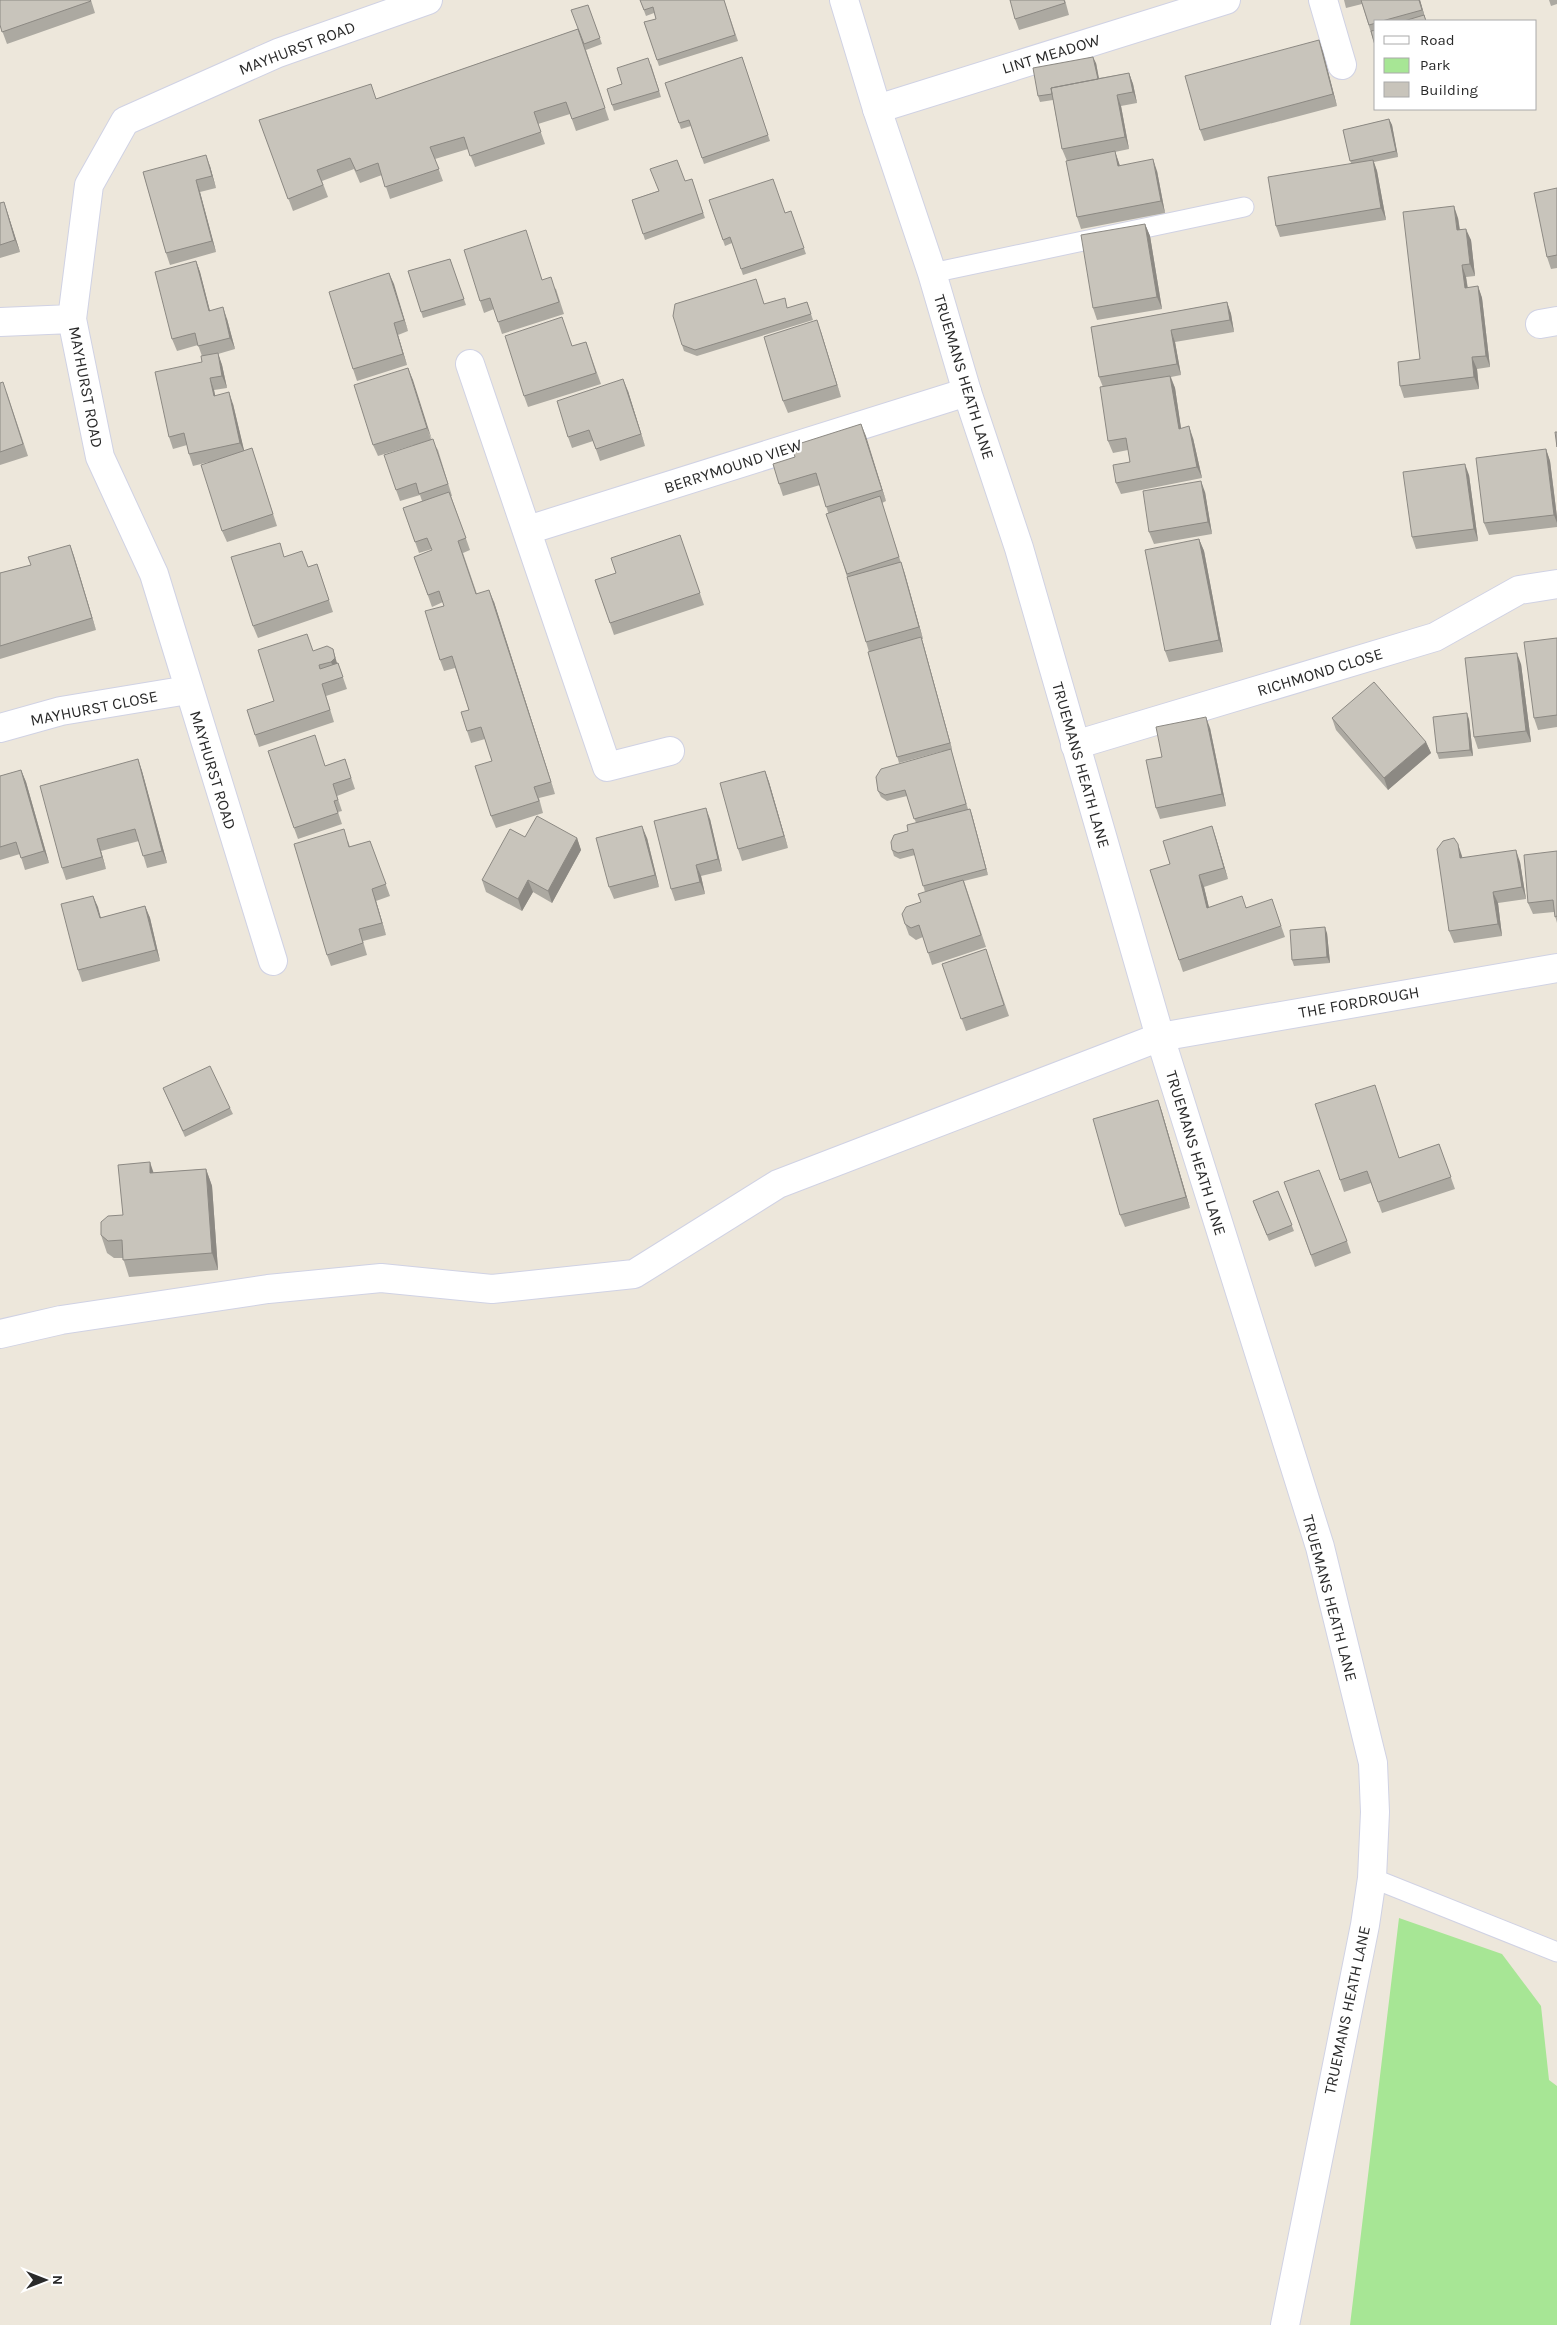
<svg xmlns="http://www.w3.org/2000/svg" width="1557" height="2325" font-family="Karla,sans-serif">
	<rect width="100%" height="100%" fill="#ede7db"/>
	<!-- green -->
	<path fill="#a7e695" d="M1399 1918 1502 1954 1541 2006 1549 2080 1557 2086V2325H1350Z"/>
	<g fill="none" stroke-linecap="round" stroke-linejoin="round">
		<defs>
			<path id="lane" d="M932 273 1244 207
				M1372 1878 1557 1952"/>
			<path id="street" d="M1323 0 1342 65
				M877 109 1226 0
				M0 322 72 319
				M1540 324 1557 321
				M470 364 607 767 670 751
				M528 530 967 392
				M0 728 61 711 188 690
				M1075 745 1435 637 1519 590 1557 584
				M273 961 154 574 100 457 72 319 89 185 125 121 278 53 428 0
				M0 1334 61 1320 268 1289 381 1278 492 1289 634 1274 778 1184 1160 1037 1557 968"/>
			<path id="secondary" d="M844 0 877 109 932 273 967 392 1019 548 1160 1037 1320 1547 1373 1763 1375 1812 1372 1878 1365 1925 1285 2325"/>
		</defs>
		<!-- lane casing -->
		<use href="#lane" stroke="#d0d2e4" stroke-width="21"/>
		<!-- street casing -->
		<use href="#street" stroke="#d0d2e4" stroke-width="30"/>
		<!-- secondary casing -->
		<use href="#secondary" stroke="#d0d2e4" stroke-width="30"/>
		<!-- lane -->
		<use href="#lane" stroke="#fff" stroke-width="19"/>
		<!-- street -->
		<use href="#street" stroke="#fff" stroke-width="28"/>
		<!-- secondary -->
		<use href="#secondary" stroke="#fff" stroke-width="28"/>
	</g>
	<!-- wall -->
	<path fill="#aca9a1" d="M91 0 95 13 7 44 0 25Z
		M640 0H724L738 41 659 66 644 22 656 19 654 13 646 16Z
		M1065 0 1069 15 1019 30 1015 19Z
		M1344 0H1420L1426 21H1376V49L1362 4 1346 8Z
		M1549 0H1557V4L1551 6Z
		M588 5 602 44 586 50 609 120 576 131 570 114 538 124 545 144 475 167 468 149 435 159 443 181 390 199 382 175 360 183 354 169 322 181 328 197 293 211 259 120 376 99 578 29Z
		M1319 40 1323 52 1337 106 1204 141 1200 130Z
		M742 57 770 141 704 164 691 126 681 129 665 83Z
		M1096 63 1099 78 1129 73 1133 84 1137 103 1121 106 1129 149 1115 152 1120 166 1157 171 1165 213 1081 229 1077 217 1067 161 1062 149 1053 100 1040 102 1038 96Z
		M651 64 661 97 614 111 612 105 622 84Z
		M1389 119 1392 125 1398 157 1374 162 1377 171 1386 220 1280 237 1276 226 1351 163 1343 130Z
		M210 166 216 188 200 192 216 252 170 265 166 253 143 172Z
		M692 179 705 218 645 240 632 200Z
		M1557 188V268L1551 269 1547 257Z
		M709 200 785 213 791 211 806 254 743 275 732 243 725 246Z
		M4 202 20 252 0 258V203Z
		M1458 218 1460 229 1471 240 1475 276 1466 277 1468 288 1478 286 1482 298 1490 367 1477 369 1479 389 1404 398 1400 386 1420 359Z
		M1145 224 1150 236 1162 309 1097 320 1093 308Z
		M530 242 542 280 556 289 564 314 502 334 494 309 484 313 480 301Z
		M450 259 466 305 423 318 408 271Z
		M196 261 200 272 210 311 227 319 235 349 218 354 222 365 227 388 214 390 215 396 233 404 244 451 252 448 277 526 227 542 222 531 209 462 193 466 189 454 187 445 173 449 169 437 202 362V356L198 345 177 351 172 339Z
		M389 273 408 331 398 335 407 365 357 381 353 369Z
		M807 302 813 320 697 356 684 351 682 345 765 304 788 308Z
		M1227 302 1231 314 1234 332 1175 342 1181 375 1171 377 1175 388 1181 429 1193 438 1202 478 1121 494 1116 483 1130 462 1128 450 1113 453 1108 441 1103 387 1099 377 1091 327Z
		M821 332 841 397 788 413 783 401Z
		M586 342 601 384 528 407 524 396 572 346Z
		M408 368 431 439 438 450 452 496H451L470 550 463 553 477 594 494 602 555 794 539 798 543 813 496 828 491 816 492 761 485 739 471 743 467 731 469 710 455 668 444 671 440 660 444 606 443 602 432 607 414 557 432 550V549L419 553 403 508 422 501 420 495 400 501 396 490 414 445 378 456 373 445Z
		M0 383 7 393 28 456 0 465Z
		M628 391 645 446 600 461 593 441 572 448 568 437Z
		M861 424 886 501 882 503 903 569 923 639H922L952 749H951L968 809H970L972 815 988 875 964 881 986 947 932 965 923 937 916 940 909 935 905 924 921 902 932 890 925 892 915 855 900 859 894 856 892 850 916 823 907 796 887 801 881 797 878 791 943 751 899 763 869 652 820 485 783 496 779 484 795 457Z
		M1546 449 1550 461 1557 517V527L1489 535 1484 523Z
		M1469 475 1478 541 1416 549 1412 537Z
		M1205 492 1212 534 1154 544 1149 532Z
		M1199 539 1204 551 1223 652 1169 662 1165 651Z
		M70 545 96 630 0 659V573L31 565Z
		M684 547 704 605 614 635 595 580 616 573Z
		M285 557 308 567 317 564 333 612 258 638 253 626Z
		M1557 638V727L1538 730 1534 718Z
		M313 651 338 663 347 689 326 696 334 722 259 747 255 735 274 701Z
		M1521 664 1531 742 1478 749 1474 737Z
		M1332 718 1426 742 1431 753 1388 790 1336 730Z
		M1469 719 1473 756 1439 759 1437 753Z
		M1210 728 1226 806 1160 819 1156 808 1162 757Z
		M138 759 142 771 167 863 147 868 139 841 101 851 106 869 66 880 62 868Z
		M345 759 355 789 337 796 342 811 338 812 342 824 298 839 294 828 325 766Z
		M21 770 26 782 49 863 25 870 20 854 0 860V776Z
		M765 771 769 782 788 848 742 861 738 849Z
		M710 819 722 871 701 876 705 894 675 901 671 889Z
		M1212 826 1228 879 1204 887 1209 908 1246 907 1276 911 1285 937 1183 972 1179 960 1170 864Z
		M525 837 577 838 581 850 552 903 533 892 522 911 486 892 482 880Z
		M647 838 659 887 614 899 609 887Z
		M348 841 350 847 370 841 390 896 376 901 386 935 363 941 367 955 331 966 327 955Z
		M1557 851V923L1554 912 1533 914 1528 903Z
		M1463 857 1520 862 1526 899 1498 903 1502 936 1454 943 1449 931Z
		M93 896 101 918 145 906 150 918 160 961 82 982 78 970Z
		M1327 933 1330 963 1294 966 1292 960Z
		M986 949 1009 1016 966 1031 942 964Z
		M163 1088 230 1108 233 1114 185 1137Z
		M1158 1100 1162 1112 1190 1208 1125 1227 1120 1215Z
		M1439 1144 1455 1189 1382 1213 1371 1183 1344 1192 1340 1180 1399 1158Z
		M206 1169 212 1186 218 1270 129 1277 123 1258H114L107 1253 101 1235 123 1215 153 1173Z
		M1284 1182 1347 1241 1351 1253 1315 1267Z
		M1278 1191 1294 1231 1269 1241 1253 1201Z"/>
	<!-- shaded-wall -->
	<path fill="#8c8983" d="M1419 0H1420L1426 21Z
		M1319 40 1323 52 1337 106 1333 94Z
		M1093 57 1096 63 1101 91 1099 85Z
		M1129 73 1133 84 1137 103 1133 92Z
		M1117 95 1121 106 1129 149 1125 137Z
		M1389 119 1392 125 1398 157 1396 151Z
		M1115 151 1119 163 1123 178 1118 166Z
		M206 155 210 166 216 188 212 176Z
		M1153 159 1157 171 1165 213 1161 201Z
		M1373 160 1377 171 1386 220 1381 208Z
		M196 180 200 192 216 252 212 241Z
		M4 202 8 214 20 252 15 240Z
		M1454 206 1458 218 1461 242 1457 230Z
		M1145 224 1150 236 1162 309 1157 297Z
		M1466 229 1471 240 1475 276 1470 264Z
		M196 261 200 272 213 323 209 311Z
		M1462 265 1466 277 1469 300 1465 288Z
		M389 273 394 284 408 331 404 320Z
		M1478 286 1482 298 1490 367 1486 356Z
		M1227 302 1231 314 1234 332 1230 320Z
		M223 307 227 319 235 349 230 338Z
		M817 320 821 332 841 397 837 385Z
		M394 323 398 335 407 365 403 354Z
		M1171 330 1175 342 1181 375 1177 364Z
		M218 353 222 365 227 388 222 376Z
		M1472 357 1477 369 1479 389 1474 377Z
		M408 368 413 380 432 440 427 428Z
		M1170 376 1175 388 1183 441 1179 429Z
		M210 378 214 390 218 408 214 396Z
		M623 379 628 391 645 446 641 434Z
		M229 392 233 404 245 454 240 443Z
		M861 424 866 436 886 501 882 490Z
		M1189 426 1193 438 1202 478 1197 467Z
		M1546 449 1550 461 1557 517V523L1554 515Z
		M1465 464 1469 475 1478 541 1474 529Z
		M1201 481 1205 492 1212 534 1208 522Z
		M1199 539 1204 551 1223 652 1219 640Z
		M70 545 74 556 96 630 92 618Z
		M901 562 905 574 923 639 919 627Z
		M489 590 494 602 555 794 551 782Z
		M921 637 923 643 952 749 950 743Z
		M333 649 339 670 336 673 331 662Z
		M1517 653 1521 664 1531 742 1526 731Z
		M1467 713 1469 719 1473 756 1470 750Z
		M1206 717 1210 728 1226 806 1222 794Z
		M1426 742 1431 753 1388 790 1384 778Z
		M138 759 142 771 167 863 162 851Z
		M21 770 26 782 49 863 44 851Z
		M765 771 769 782 788 848 784 836Z
		M706 808 710 819 722 871 718 859Z
		M970 809 972 815 988 875 986 869Z
		M642 826 647 838 659 887 655 875Z
		M1212 826 1216 838 1228 879 1224 868Z
		M577 838 581 850 552 903 548 891Z
		M97 839 101 851 106 869 102 857Z
		M1458 844 1462 856 1464 869 1460 858Z
		M1516 850 1520 862 1526 899 1522 887Z
		M696 865 701 876 705 894 700 882Z
		M1199 875 1204 887 1212 920 1207 908Z
		M528 880 533 892 522 911 518 899Z
		M372 889 376 901 386 935 382 923Z
		M1493 892 1498 903 1502 936 1498 924Z
		M93 896 98 907 104 930 100 918Z
		M145 906 150 918 160 961 156 950Z
		M1325 927 1327 933 1330 963 1327 957Z
		M1158 1100 1162 1112 1190 1208 1186 1197Z
		M150 1162 156 1180 150 1173Z
		M206 1169 212 1186 218 1270 212 1253Z"/>
	<!-- building -->
	<path fill="#c8c4bb" stroke="#8c8983" d="M0 0H90L91 1 2 32 0 25Z
		M640 0H724L735 35 657 60 644 22 656 19 653 7 644 10Z
		M1010 0H1064L1065 3 1015 19Z
		M1361 0H1419L1422 10 1382 21H1376V23L1369 25Z
		M588 5 600 38 584 44 571 10Z
		M1424 15 1426 21H1404Z
		M578 29 605 108 572 119 566 102 534 112 541 132 470 156 464 137 430 147 439 169 385 187 378 163 356 171 350 158 317 170 323 185 288 199 259 120 371 84 376 99Z
		M1376 30V49L1371 31Z
		M1319 40 1333 94 1200 130 1185 76Z
		M742 57 768 135 702 158 689 120 679 123 665 83Z
		M1093 57 1098 79 1051 88 1052 94 1038 96 1033 68Z
		M648 58 659 91 612 105 607 89 622 84 617 68Z
		M1129 73 1133 92 1117 95 1125 137 1062 149 1051 88Z
		M1389 119 1396 151 1350 161 1343 130Z
		M1115 151 1118 166 1153 159 1161 201 1077 217 1066 161Z
		M206 155 212 176 196 180 212 241 166 253 143 172Z
		M677 160 685 181 692 179 703 213 643 234 632 200 659 191 650 169Z
		M1373 160 1381 208 1276 226 1268 177Z
		M773 179 785 213 791 211 804 248 741 269 730 237 723 240 709 200Z
		M1557 188V255L1547 257 1534 193Z
		M4 202 15 240 0 245V203Z
		M1454 206 1457 230 1466 229 1470 264 1462 265 1465 288 1478 286 1486 356 1472 357 1474 377 1400 386 1398 362 1420 359 1403 212Z
		M1145 224 1157 297 1093 308 1081 235Z
		M526 230 542 280 551 277 559 302 498 322 490 298 480 301 464 250Z
		M450 259 464 299 421 312 408 271Z
		M196 261 209 311 223 307 230 338 198 346 195 333 172 339 155 272Z
		M389 273 404 320 394 323 403 354 353 369 329 292Z
		M756 279 764 304 785 298 787 308 807 302 811 314 695 350 682 345 673 316 675 304Z
		M1227 302 1230 320 1171 330 1177 364 1099 377 1091 327Z
		M562 317 572 346 586 342 596 373 524 396 505 336Z
		M817 320 837 385 783 401 764 337Z
		M218 353 222 376 210 378 214 396 229 392 240 443 189 454 184 433 169 437 155 372 202 362 201 356Z
		M408 368 427 428 373 445 354 385Z
		M1170 376 1179 429 1189 426 1197 467 1116 483 1113 465 1130 462 1126 438 1108 441 1100 387Z
		M623 379 641 434 596 449 589 430 568 437 557 401Z
		M3 382 23 444 0 452V383Z
		M861 424 882 490 826 507 816 473 779 484 773 464 795 457 792 446Z
		M1555 432H1557V447Z
		M433 439 448 484 419 494 416 483 396 490 384 455Z
		M252 448 273 514 222 531 201 465Z
		M1546 449 1554 515 1484 523 1476 458Z
		M1465 464 1474 529 1412 537 1403 472Z
		M1201 481 1208 522 1149 532 1143 491Z
		M449 492 466 538 458 541 476 594 489 590 551 782 534 787 539 801 491 816 475 766 492 761 481 727 467 731 461 712 469 710 452 656 440 660 425 611 444 606 439 591 428 595 414 557 432 550 427 538 415 542 403 508Z
		M880 496 899 557 847 574 826 514Z
		M680 535 700 593 610 623 595 580 616 573 611 558Z
		M1199 539 1219 640 1165 651 1145 550Z
		M280 543 284 557 302 551 308 567 317 564 329 600 253 626 231 557Z
		M70 545 92 618 0 646V573L31 565 28 557Z
		M901 562 919 627 866 642 847 577Z
		M307 634 313 651 327 646 333 649 335 658 331 662 319 665 320 669 338 663 343 677 322 684 330 710 255 735 247 710 274 701 258 650Z
		M921 637 950 743 897 757 868 652Z
		M1557 638V715L1534 718 1524 642Z
		M1517 653 1526 731 1474 737 1465 658Z
		M1374 682 1426 742 1384 778 1332 718Z
		M1467 713 1470 750 1437 753 1433 717Z
		M1206 717 1222 794 1156 808 1146 760 1162 757 1156 727Z
		M315 735 325 766 345 759 351 778 333 784 338 800 334 801 338 813 294 828 268 751Z
		M951 749 966 804 914 819 905 790 885 795 878 791 876 777 881 769Z
		M138 759 162 851 143 856 135 829 97 839 102 857 62 868 40 786Z
		M21 770 44 851 21 858 16 842 0 847V776Z
		M765 771 784 836 738 849 720 783Z
		M706 808 718 859 696 865 700 882 671 889 654 821Z
		M970 809 986 869 923 886 913 849 898 853 892 850 891 842 894 835 908 831 907 825Z
		M537 816 577 838 548 891 528 880 518 899 482 880 510 829 525 837Z
		M642 826 655 875 609 887 596 838Z
		M1212 826 1224 868 1199 875 1207 908 1242 896 1246 908 1272 899 1281 926 1179 960 1150 870 1170 864 1163 841Z
		M344 829 349 847 370 841 386 884 372 889 382 923 359 929 363 943 327 955 294 844Z
		M1454 838 1458 844 1460 858 1516 850 1522 887 1493 892 1498 924 1449 931 1437 849 1443 841Z
		M1557 851V916L1555 917 1553 900 1528 903 1524 855Z
		M963 880 981 935 928 953 919 925 911 928 905 924 902 914 906 907 921 902 918 894Z
		M93 896 100 918 145 906 156 950 78 970 61 904Z
		M1325 927 1327 957 1292 960 1290 930Z
		M986 949 1004 1005 961 1019 942 964Z
		M210 1066 230 1108 183 1131 163 1088Z
		M1375 1085 1399 1158 1439 1144 1451 1177 1378 1202 1367 1171 1340 1180 1315 1104Z
		M1158 1100 1186 1197 1120 1215 1093 1119Z
		M150 1162V1173L206 1169 212 1253 123 1260 122 1240 108 1241 101 1235V1222L108 1216 123 1215 118 1165Z
		M1319 1170 1347 1241 1311 1255 1284 1182Z
		M1278 1191 1292 1225 1267 1235 1253 1201Z"/>
	<g text-anchor="middle" dominant-baseline="central" stroke-width="4.5" stroke-linejoin="round" paint-order="stroke">
		<!-- street labels -->
		<g font-size="16" fill="#2a2a2a" stroke="#fff">
			<text transform="translate(297 48) rotate(-21)">MAYHURST ROAD</text>
			<text transform="translate(1051 54) rotate(-17)">LINT MEADOW</text>
			<text transform="translate(964 377) rotate(73)">TRUEMANS HEATH LANE</text>
			<text transform="translate(86 387) rotate(79)">MAYHURST ROAD</text>
			<text transform="translate(733 466) rotate(-18)">BERRYMOUND VIEW</text>
			<text transform="translate(1320 672) rotate(-17)">RICHMOND CLOSE</text>
			<text transform="translate(94 708) rotate(-11)">MAYHURST CLOSE</text>
			<text transform="translate(1081 765) rotate(74)">TRUEMANS HEATH LANE</text>
			<text transform="translate(213 770) rotate(73)">MAYHURST ROAD</text>
			<text transform="translate(1359 1002) rotate(-10)">THE FORDROUGH</text>
			<text transform="translate(1196 1153) rotate(73)">TRUEMANS HEATH LANE</text>
			<text transform="translate(1330 1598) rotate(75)">TRUEMANS HEATH LANE</text>
			<text transform="translate(1347 2010) rotate(-78)">TRUEMANS HEATH LANE</text>
		</g>
	</g>
	<!-- legend -->
	<rect x="1374" y="20" width="162" height="90" fill="#ffffff" stroke="#aaaaaa"/>
	<rect x="1384" y="36" width="25" height="8" fill="#ffffff" stroke="#aaaaaa"/>
	<text x="1420" y="45" font-size="15" fill="#2a2a2a">Road</text>
	<rect x="1384" y="58" width="25" height="15" fill="#a7e695" stroke="#aaaaaa"/>
	<text x="1420" y="70" font-size="15" fill="#2a2a2a">Park</text>
	<rect x="1384" y="82" width="25" height="15" fill="#c8c4bb" stroke="#aaaaaa"/>
	<text x="1420" y="95" font-size="15" fill="#2a2a2a">Building</text>
	<!-- north arrow -->
	<g transform="translate(45 2280) rotate(90)" stroke="#ffffff" stroke-width="4" paint-order="stroke">
	<path d="M0-4L9 19L0 12L-9 19Z" fill="#2a2a2a"/>
	<text y="-8" font-size="14" font-weight="bold" text-anchor="middle" fill="#2a2a2a">N</text>
	</g>
</svg>
